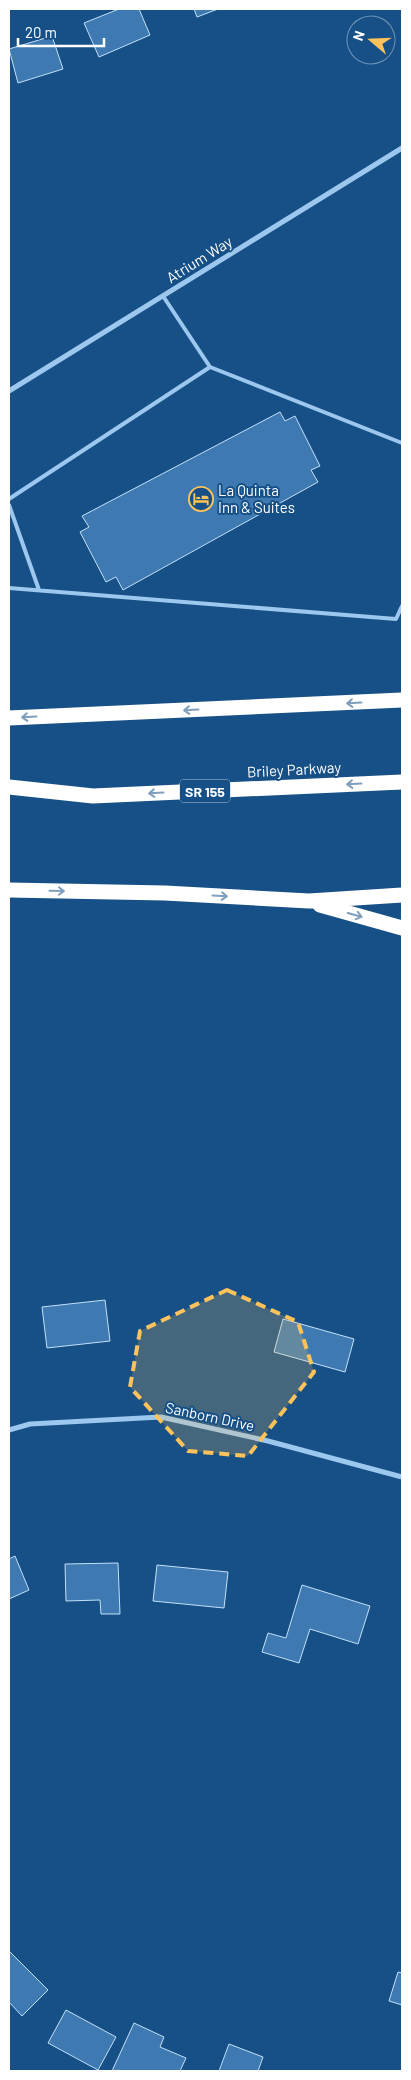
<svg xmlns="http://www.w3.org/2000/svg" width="411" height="2080" font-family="Barlow,sans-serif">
	<rect width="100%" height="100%" fill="#165087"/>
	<!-- building -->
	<path fill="#3e7ab1" stroke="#c2e0fa" d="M119 9H139L150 35 99 57 84 23Z
		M194 9H218L197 17Z
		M52 36 63 69 18 83 9 49Z
		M280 412 285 421 295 416 320 466 311 470 318 482 123 590 116 577 106 582 80 532 89 527 82 516Z
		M105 1300 110 1341 47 1348 42 1307Z
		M283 1319 354 1339 345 1372 274 1352Z
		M15 1556 29 1590 9 1599V1559Z
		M118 1563 120 1614H101L100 1600 66 1601 65 1564Z
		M157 1565 228 1572 224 1608 153 1601Z
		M302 1585 370 1606 358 1644 310 1629 299 1663 262 1652 268 1633 286 1638Z
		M9 1951 48 1990 22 2016 9 2002Z
		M398 1972 402 1973V2005L389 2001Z
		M66 2010 116 2037 98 2070 48 2043Z
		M134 2023 164 2037 160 2047 186 2058 180 2071H112Z
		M229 2044 263 2057 258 2071H219Z"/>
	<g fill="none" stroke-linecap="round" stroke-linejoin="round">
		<!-- service -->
		<path stroke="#9cc7ee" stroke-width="4" d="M163 296 210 367
			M9 499 210 367 402 443
			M9 505 39 590
			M9 588 396 619 402 606"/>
		<!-- minor -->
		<path stroke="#9cc7ee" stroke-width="5" d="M9 391 402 148
			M9 1430 30 1424 161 1417 268 1441 402 1477"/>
		<!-- motorway -->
		<path stroke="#fff" stroke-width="15" d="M9 718 402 700
			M9 787 93 796 402 782
			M9 890 165 893 309 901 402 895
			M320 905 402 928"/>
	</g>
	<!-- one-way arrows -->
	<defs><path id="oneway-shaft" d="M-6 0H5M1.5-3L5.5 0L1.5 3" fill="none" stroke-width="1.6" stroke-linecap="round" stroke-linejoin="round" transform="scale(1.25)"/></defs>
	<g stroke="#7f9fbd">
		<use href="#oneway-shaft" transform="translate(354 703) rotate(177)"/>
		<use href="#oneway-shaft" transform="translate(191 710) rotate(177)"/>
		<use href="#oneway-shaft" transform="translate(29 717) rotate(177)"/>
		<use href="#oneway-shaft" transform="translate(354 784) rotate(177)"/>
		<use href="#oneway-shaft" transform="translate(156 793) rotate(177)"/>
		<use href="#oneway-shaft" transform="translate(57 891) rotate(1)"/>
		<use href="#oneway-shaft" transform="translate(220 896) rotate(3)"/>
		<use href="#oneway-shaft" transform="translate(355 915) rotate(16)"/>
	</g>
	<!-- marked area -->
	<path fill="#ffc359" fill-opacity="0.2" stroke="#ffc359" stroke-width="4" stroke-dasharray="10 6" stroke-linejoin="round" d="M227 1290 298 1322 314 1372 248 1456 188 1451 130 1387 140 1331Z"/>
	<!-- icons -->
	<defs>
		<symbol id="hotel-ring" viewBox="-11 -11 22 22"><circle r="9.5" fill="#165087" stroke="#ffc359" stroke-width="1.5"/><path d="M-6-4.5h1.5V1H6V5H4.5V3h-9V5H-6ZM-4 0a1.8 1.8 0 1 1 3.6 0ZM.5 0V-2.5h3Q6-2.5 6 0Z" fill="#ffc359"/></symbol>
	</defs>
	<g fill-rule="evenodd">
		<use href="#hotel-ring" x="187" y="485" width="28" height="28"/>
	</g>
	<g text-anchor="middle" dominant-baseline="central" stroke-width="4" stroke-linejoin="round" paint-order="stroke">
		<!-- shield labels -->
		<rect fill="#165087" stroke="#b9cadb" stroke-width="1" x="180" y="779.5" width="50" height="23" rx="4"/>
		<g font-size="14" font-weight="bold" fill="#fff">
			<text x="205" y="791">SR 155</text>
		</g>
		<!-- street labels -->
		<g font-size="15" fill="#fff" stroke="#165087">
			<text transform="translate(199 259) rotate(-32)">Atrium Way</text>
			<text transform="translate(294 769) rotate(-3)">Briley Parkway</text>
			<text transform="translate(210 1416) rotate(12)">Sanborn Drive</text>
		</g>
		<!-- poi labels -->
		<g font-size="15" fill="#fff" stroke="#165087" text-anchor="start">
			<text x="218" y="490">La Quinta<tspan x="218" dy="17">Inn &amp; Suites</tspan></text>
		</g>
	</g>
	<!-- border -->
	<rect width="411" height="2080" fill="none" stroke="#ffffff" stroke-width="20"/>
	<!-- north arrow -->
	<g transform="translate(371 40) rotate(289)"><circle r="24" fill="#165087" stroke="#7396b7"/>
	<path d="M0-4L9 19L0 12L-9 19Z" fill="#ffc359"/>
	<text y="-8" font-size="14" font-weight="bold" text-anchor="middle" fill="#ffffff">N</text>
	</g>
	<!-- scale -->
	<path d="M18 38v8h86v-8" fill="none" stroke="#ffffff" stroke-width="2.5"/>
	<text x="25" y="38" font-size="15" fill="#ffffff" stroke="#165087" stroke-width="4" paint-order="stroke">20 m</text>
</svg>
